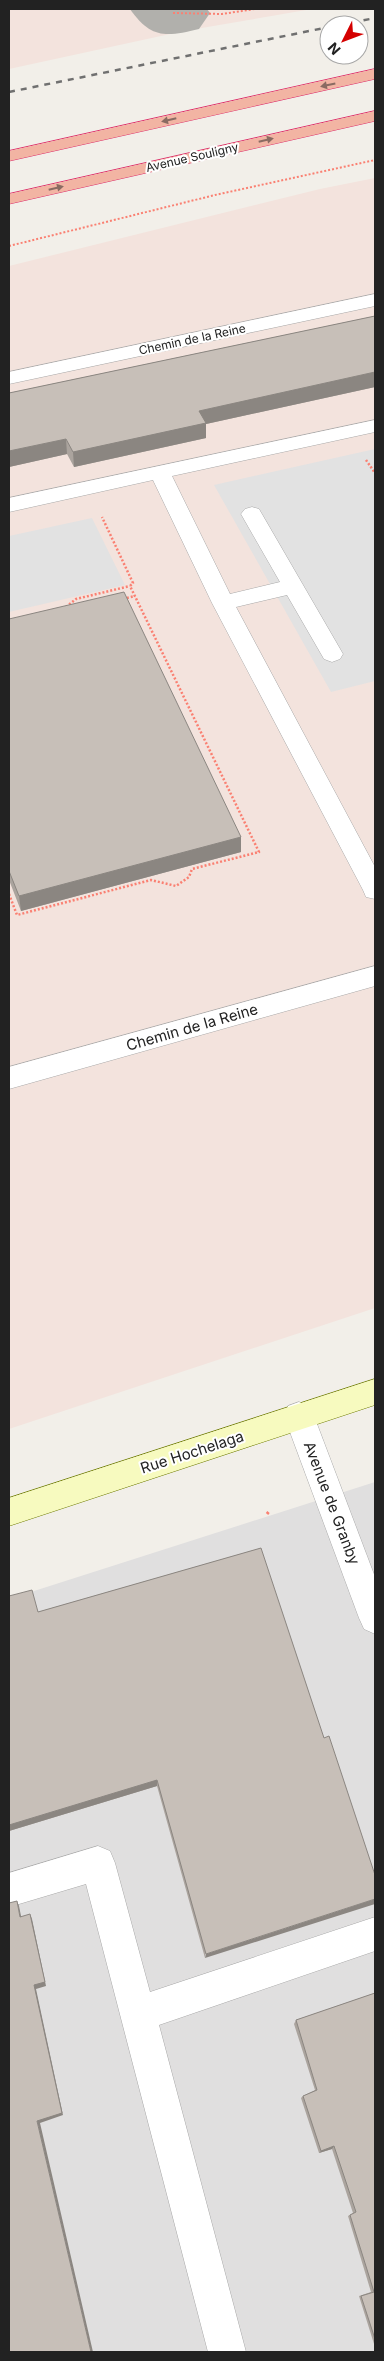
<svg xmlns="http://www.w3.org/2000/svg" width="384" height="2361" font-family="Inter,sans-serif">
	<rect width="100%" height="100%" fill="#f2efe9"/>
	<!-- residential -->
	<path fill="#e0dfdf" d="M375 1482V2352H9V1599Z"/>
	<!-- military -->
	<path fill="#f3e3dd" d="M9 9H312L184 31 9 69Z
		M375 178V1308L9 1429V266L320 189Z"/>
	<!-- parking -->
	<path fill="#e2e2e2" d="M375 449V681L331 692 214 485Z
		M92 518 125 585 9 612V536Z"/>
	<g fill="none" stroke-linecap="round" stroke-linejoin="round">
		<!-- taxiway -->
		<path fill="#b1b0ac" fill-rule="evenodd" d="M130 9H207L210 13 199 29C166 37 151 39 130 9Z"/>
		<defs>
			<path id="service" d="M375 294V306L9 384V372Z
				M375 420V432L172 476 230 594 280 582 241 514 245 509 252 507 259 509 343 654 340 659 332 662 324 659 287 595 236 607 375 867V899L366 897 363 890 212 603 153 480 9 512V498Z
				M375 966V986L9 1089V1067Z
				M98 1846 110 1851 115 1863 150 1992 375 1917V1951L159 2025 246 2352H208L86 1884 9 1907V1873Z"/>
			<path id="minor" d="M299 1402 310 1406 314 1416 375 1577V1634L364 1629 359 1618 284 1416 288 1406Z"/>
			<path id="secondary" d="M375 1379V1405L9 1526V1498Z"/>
			<path id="trunk" d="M375 69V79L9 161V151Z
				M375 111V121L9 204V194Z"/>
		</defs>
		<!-- service casing -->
		<use href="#service" stroke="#a9a9a9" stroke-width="1"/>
		<!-- minor casing -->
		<use href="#minor" stroke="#a9a9a9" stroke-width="1"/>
		<!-- secondary casing -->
		<use href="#secondary" stroke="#707d05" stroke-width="1"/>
		<!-- trunk casing -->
		<use href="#trunk" stroke="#dc2a67" stroke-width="1"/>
		<!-- path-far2 -->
		<path stroke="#fa8072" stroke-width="2" stroke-dasharray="2 2" stroke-linecap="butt" d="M173 13 222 14 255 9
			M9 246 215 195 375 160"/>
		<!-- path-far1 -->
		<path stroke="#fa8072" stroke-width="2.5" stroke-dasharray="2 2" stroke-linecap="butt" d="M366 460 375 473
			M123 599 135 596
			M66 607 76 599 130 586
			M9 894 17 915 151 880 176 886 189 877 192 869 259 852 130 586 133 583 102 517"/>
		<!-- path -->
		<path stroke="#fa8072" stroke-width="3" stroke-dasharray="2.5 2.5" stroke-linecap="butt" d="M267 1514 270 1510"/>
		<!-- service -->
		<use href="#service" fill="#fff" fill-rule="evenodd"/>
		<!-- minor -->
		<use href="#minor" fill="#fff" fill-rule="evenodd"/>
		<!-- secondary -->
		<use href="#secondary" fill="#f7fabf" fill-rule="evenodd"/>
		<!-- trunk -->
		<use href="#trunk" fill="#f2b4a3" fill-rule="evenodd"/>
		<!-- rail -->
		<path stroke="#707070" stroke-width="2.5" stroke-dasharray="6 6" stroke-linecap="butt" d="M340 25 375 18
			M9 92 329 27"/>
	</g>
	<!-- wall -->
	<path fill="#aba49e" d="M375 316V387L206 424V438L74 467 67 454 9 467V393Z
		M9 619 241 837V852L21 911 9 880Z
		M261 1548 205 1958 157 1786 9 1831V1596L38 1612Z
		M375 1993V2344H374L359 2296 371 2292 348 2216 353 2213 332 2149 319 2153 301 2098 303 2096 315 2090 294 2024 296 2020Z"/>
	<!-- shaded-wall -->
	<path fill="#8b8681" d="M375 372V387L206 424V438L74 467 73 452 199 411Z
		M66 439 67 454 9 467V451Z
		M241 837V852L21 911 19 896Z
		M157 1780V1786L9 1831V1825Z
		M375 1899V1904L205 1958 206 1954Z
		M17 1901 19 1906 22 1921 20 1917Z
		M30 1914 32 1919 46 1986 36 1989 63 2115 40 2123 93 2352H91L37 2121 34 1985Z
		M334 2146 332 2149 319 2153 321 2151Z"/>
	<!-- building -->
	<path fill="#c7bfb8" stroke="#8b8681" d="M375 316V372L199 411 206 423 73 452 66 439 9 451V393Z
		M124 592 241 837 19 896 9 871V619Z
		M261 1548 324 1738 329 1736 375 1875V1899L206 1954 157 1780 9 1825V1596L32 1590 38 1612Z
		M17 1901 20 1917 30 1914 45 1982 34 1985 62 2113 37 2121 91 2352H9V1903Z
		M375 1993V2339L361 2296 374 2292 350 2215 356 2212 334 2146 321 2151 303 2096 317 2090 296 2020Z"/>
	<!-- one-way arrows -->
	<defs><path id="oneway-solid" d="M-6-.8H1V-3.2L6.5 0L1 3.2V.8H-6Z" transform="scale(1.25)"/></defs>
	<g fill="#8a6b62">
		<use href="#oneway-solid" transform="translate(328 85) rotate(168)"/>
		<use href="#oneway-solid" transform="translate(169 120) rotate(167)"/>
		<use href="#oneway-solid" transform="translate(266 140) rotate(-13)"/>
		<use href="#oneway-solid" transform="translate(56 188) rotate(-13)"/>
	</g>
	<g text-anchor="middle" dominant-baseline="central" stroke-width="4" stroke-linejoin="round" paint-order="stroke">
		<!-- far-street labels -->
		<g font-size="12" fill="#222" stroke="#fff">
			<text transform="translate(192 157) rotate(-13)">Avenue Souligny</text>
			<text transform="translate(192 339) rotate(-12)">Chemin de la Reine</text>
		</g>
		<!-- street labels -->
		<g font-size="15" fill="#222" stroke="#fff">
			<text transform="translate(192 1027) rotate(-16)">Chemin de la Reine</text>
			<text transform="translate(192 1452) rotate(-18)">Rue Hochelaga</text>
			<text transform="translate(332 1503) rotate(69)">Avenue de Granby</text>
		</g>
	</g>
	<!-- border -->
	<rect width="384" height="2361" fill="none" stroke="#222222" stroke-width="20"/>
	<!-- north arrow -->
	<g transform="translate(344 40) rotate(228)"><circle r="24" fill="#ffffff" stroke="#a7a7a7"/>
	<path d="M0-4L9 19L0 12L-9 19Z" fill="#d40000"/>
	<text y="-8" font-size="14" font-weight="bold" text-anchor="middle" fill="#222222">N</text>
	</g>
</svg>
